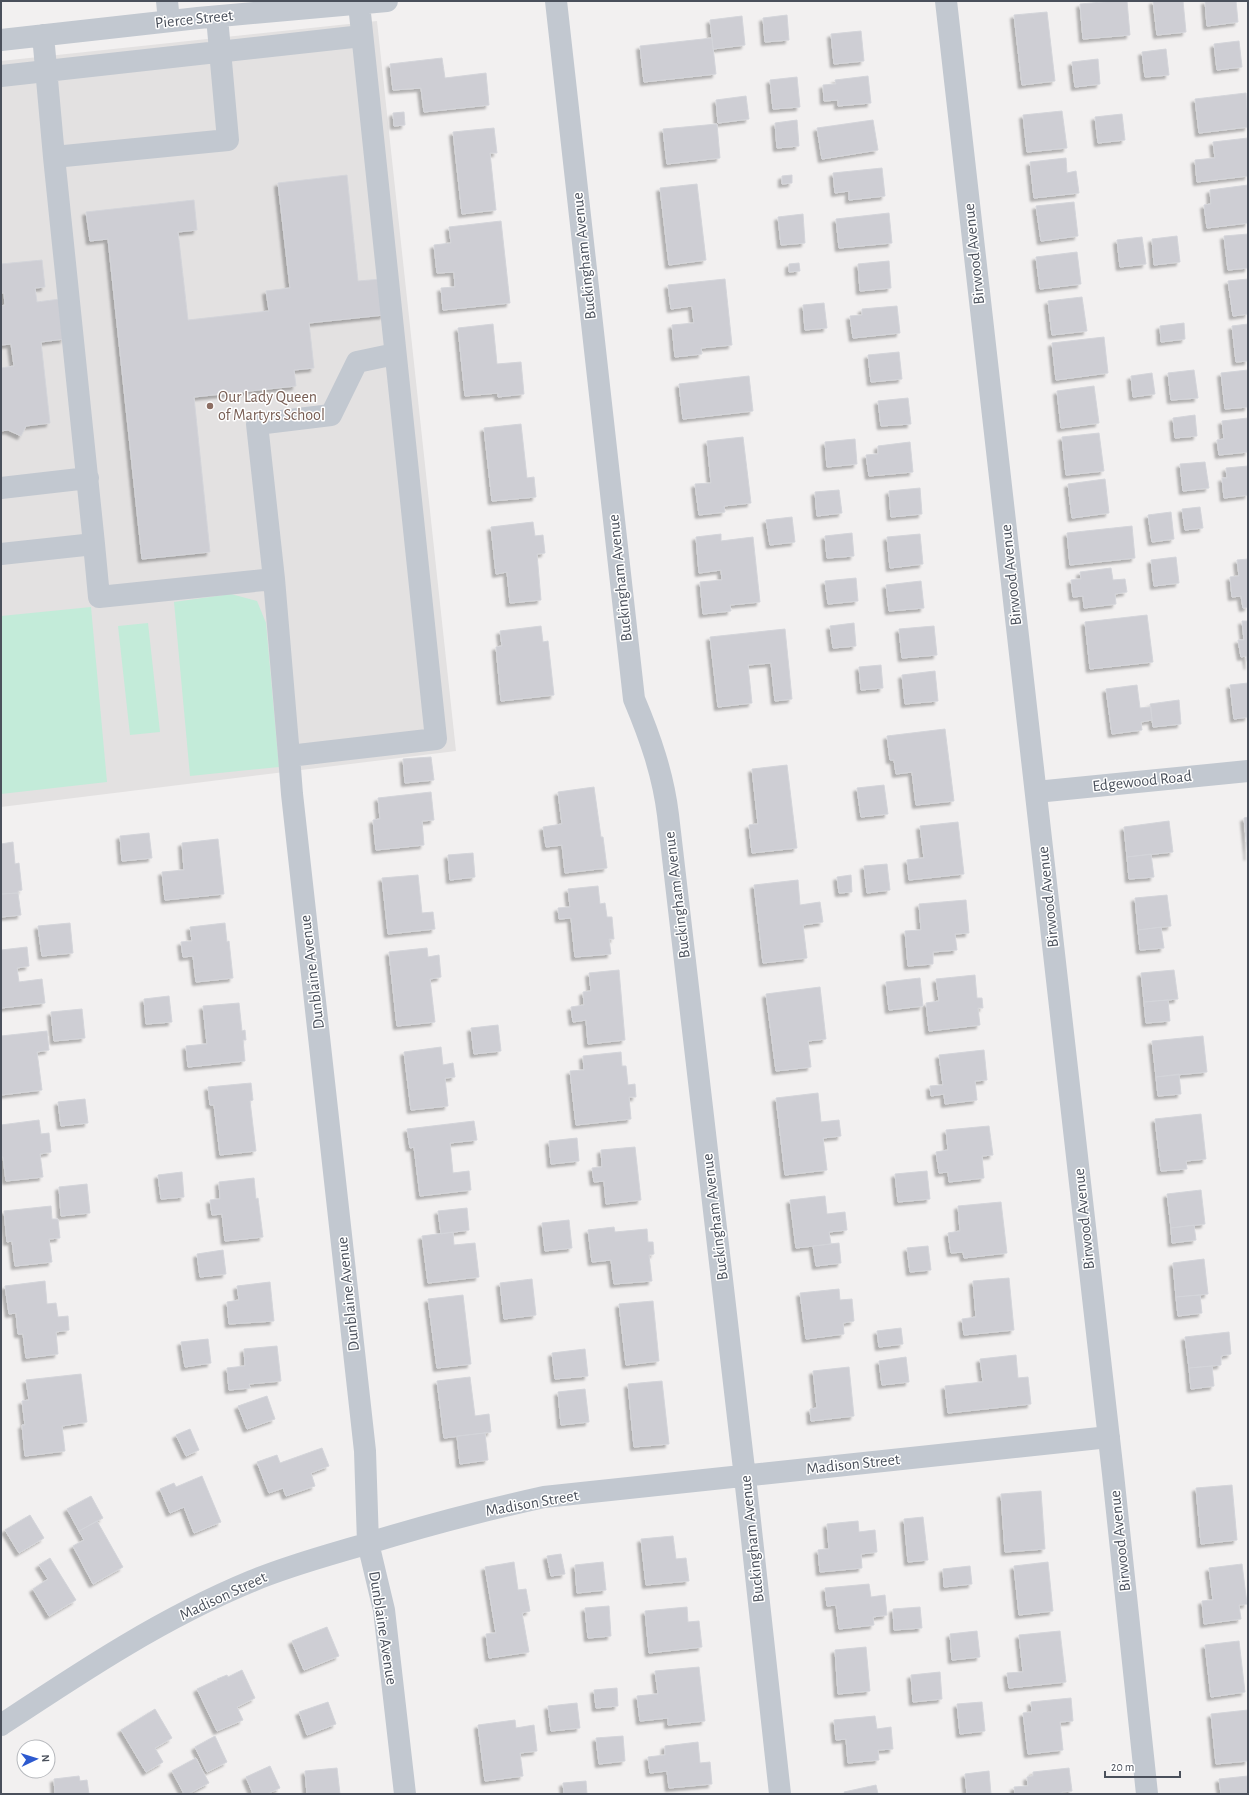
<svg xmlns="http://www.w3.org/2000/svg" width="1249" height="1795" font-family="'Alegreya Sans',sans-serif">
	<defs>
		<filter id="shadow"><feDropShadow dx="-3.5" dy="3.5" stdDeviation="1" flood-color="#0004"/></filter>
	</defs>
	<rect width="100%" height="100%" fill="#f2f0f0"/>
	<!-- education -->
	<path fill="#e3e1e1" d="M377 21 456 751 1 807V61Z"/>
	<!-- green -->
	<path fill="#c3ebd9" d="M231 594 257 601 266 623 279 767 190 776 174 602Z
		M91 607 107 782 1 794V616Z
		M148 623 160 732 130 735 118 626Z"/>
	<!-- building -->
	<path fill="#ceced4" stroke="#d4d5da" filter="url(#shadow)" d="M1114 1H1127L1130 35 1083 39 1080 4Z
		M1153 1H1183L1186 32 1157 35Z
		M1205 1H1236L1238 22 1207 26Z
		M1047 12 1055 81 1022 85 1014 15Z
		M787 15 789 40 765 42 763 18Z
		M742 16 745 45 713 49 710 20Z
		M861 31 864 61 834 64 831 34Z
		M712 38 716 74 644 82 640 46Z
		M1239 41 1242 67 1217 70 1214 44Z
		M1166 49 1169 75 1145 77 1142 52Z
		M442 58 445 78 486 73 489 105 424 112 421 88 393 90 390 64Z
		M1098 59 1100 84 1075 87 1072 62Z
		M868 76 871 103 838 106V100L824 101 823 85 836 84 835 80Z
		M797 77 800 107 773 109 770 80Z
		M1246 93 1248 127 1199 133 1195 99Z
		M746 96 749 119 718 123 716 100Z
		M1062 111 1067 148 1027 152 1023 115Z
		M404 112 405 125 394 126 393 113Z
		M1122 114 1125 140 1098 143 1095 117Z
		M797 120 799 146 777 148 775 123Z
		M873 120 878 150 822 159 817 128Z
		M717 124 720 158 667 164 663 129Z
		M494 128 497 153H490L496 210 462 214 453 132Z
		M1248 138V176L1197 182 1195 160 1215 158 1213 142Z
		M1066 158 1067 173 1076 171 1079 193 1034 198 1030 162Z
		M882 168 885 196 849 200V191L835 193 833 173Z
		M347 175 358 281 381 279 384 315 309 323 314 368 294 370 296 386 194 397 210 552 142 559 108 239 90 241 86 212 194 200 197 230 178 232 188 320 269 311 266 291 290 288 278 183Z
		M792 175V183L782 184V176Z
		M697 184 706 260 669 265 660 188Z
		M1248 185V223L1207 228 1204 205 1211 204 1210 190Z
		M1074 202 1078 236 1041 241 1036 206Z
		M889 213 892 243 839 248 836 219Z
		M803 214 805 243 781 245 778 217Z
		M501 221 510 303 443 310 441 288 455 287 454 272 437 273 434 245 451 243 449 227Z
		M1248 234V268L1228 270 1224 236Z
		M1177 236 1180 262 1154 265 1152 239Z
		M1142 237 1146 264 1120 267 1117 240Z
		M1077 252 1081 284 1040 289 1036 257Z
		M42 260 45 287 35 288 37 302 60 299 64 339 41 342 50 423 26 426 21 436 8 430 1 431V368L14 366 11 344 1 345V306L5 305 4 293H1V264Z
		M889 261 891 288 860 291 858 264Z
		M799 263 800 271 789 272V264Z
		M725 279 732 345 701 348 702 354 675 357 672 325 694 323 692 306 671 309 668 285Z
		M1248 279V314L1233 316 1228 281Z
		M1082 297 1087 331 1052 335 1048 301Z
		M824 303 827 328 805 330 803 305Z
		M897 306 900 333 853 338 850 316 862 315V309Z
		M1184 323 1185 339 1161 342 1160 326Z
		M493 324 497 364 521 362 524 394 498 397V393L465 396 458 328Z
		M1248 324V361L1236 362 1232 326Z
		M1104 337 1108 373 1056 380 1052 343Z
		M899 352 902 379 871 382 868 355Z
		M1194 370 1198 398 1171 400 1168 373Z
		M1248 370V407L1225 409 1221 373Z
		M1152 373 1155 394 1133 397 1131 376Z
		M749 376 753 411 683 419 679 384Z
		M1094 386 1099 423 1061 428 1057 391Z
		M908 398 911 424 881 426 878 401Z
		M1195 415 1197 436 1175 438 1173 418Z
		M1248 418V452L1219 455 1217 440 1224 439 1222 421Z
		M521 424 527 478 534 477 536 497 492 501 484 428Z
		M1099 433 1104 471 1066 475 1062 437Z
		M743 437 751 503 724 506 725 512 699 515 695 484 711 483 707 441Z
		M855 439 857 464 827 467 825 442Z
		M910 442 913 472 869 476 866 455 878 454V446Z
		M1205 462 1209 488 1183 491 1180 464Z
		M1248 466V495L1224 498 1222 478H1227L1226 468Z
		M1105 479 1109 513 1072 518 1068 484Z
		M920 488 922 514 891 517 889 491Z
		M839 490 842 513 817 516 815 492Z
		M1200 507 1203 528 1185 530 1182 509Z
		M1171 512 1174 539 1152 542 1148 515Z
		M792 517 795 542 770 545 766 520Z
		M533 522 535 536 543 535 545 553 537 554 541 600 510 603 507 572 496 574 491 527Z
		M1132 526 1135 558 1070 565 1067 533Z
		M852 533 854 556 827 558 825 536Z
		M721 534V541L753 537 760 602 730 605 731 611 703 614 700 582 722 580 721 570 699 573 696 537Z
		M920 534 923 564 890 568 887 537Z
		M1176 557 1179 583 1154 586 1151 560Z
		M1248 559V607L1243 608 1241 596 1232 597 1230 577 1239 576 1237 560Z
		M1111 568 1113 580 1125 579 1127 592 1115 594 1116 604 1084 608 1083 596 1073 597 1071 580 1081 579 1080 572Z
		M856 578 858 601 828 604 825 581Z
		M921 581 924 608 889 611 886 585Z
		M1147 615 1153 662 1090 669 1085 622Z
		M1242 621H1248V666L1246 656 1241 657 1238 640H1244Z
		M854 623 856 646 833 648 830 626Z
		M541 626 543 642 548 641 554 695 501 701 496 647 502 646 500 631Z
		M934 626 937 655 902 658 899 629Z
		M785 629 792 699 775 701 771 663 748 665 752 703 718 707 710 637Z
		M881 665 883 688 861 690 859 667Z
		M935 671 938 701 905 704 902 675Z
		M1248 683V717L1234 719 1230 685Z
		M1137 685 1140 708 1151 707 1152 720 1141 722 1142 730 1112 734 1106 689Z
		M1179 700 1181 724 1153 727 1150 704Z
		M945 729 954 801 916 805 912 772 896 774 894 760H890L887 736Z
		M431 757 434 780 405 783 403 759Z
		M787 765 797 848 752 853 749 825 758 824 752 769Z
		M884 785 888 814 861 817 857 788Z
		M594 787 601 837H603L607 868 565 873 562 845 546 847 543 827 562 824 558 792Z
		M431 792 434 820 422 821 424 845 376 850 373 820 380 819 378 798Z
		M1248 817V857L1244 818Z
		M1169 821 1173 852 1127 857 1124 827Z
		M958 822 964 874 909 880 907 860 924 858 920 826Z
		M149 833 152 858 122 861 120 836Z
		M218 839 224 894 165 900 162 872 184 870 182 843Z
		M13 842 15 864 19 863 22 890 18 891V893L1 894V844Z
		M473 853 475 877 450 880 448 855Z
		M1151 854 1154 877 1129 879 1127 857Z
		M887 864 890 890 867 893 864 866Z
		M418 875 422 913 433 912 435 929 388 934 382 878Z
		M851 875 852 892 839 893 837 877Z
		M798 880 800 905 820 902 823 922 803 925 807 958 763 963 754 885Z
		M598 886 600 904 605 903 607 917H612L614 939H609L611 954 575 957 571 918 559 919 558 908 570 907 568 889Z
		M18 893 21 915 1 917V894Z
		M1167 895 1171 926 1138 930 1135 898Z
		M966 900 969 933 955 934 957 950 933 952V964L908 966 905 931 921 930 919 904Z
		M70 923 73 953 42 956 38 926Z
		M225 923 227 942 229 941 233 978 196 982 193 956 183 957 181 942 192 941 190 927Z
		M1161 927 1164 948 1140 950 1138 930Z
		M27 947 29 966 17 968 19 982 42 979 45 1003 1 1008V950Z
		M427 948 428 957 439 955 441 977 430 979 435 1022 397 1026 389 952Z
		M619 970 625 1040 588 1044 586 1020 573 1022 571 1007 584 1005 583 992 591 991 589 973Z
		M1174 970 1178 999 1144 1002 1141 973Z
		M975 975 977 998H982L983 1008H978L980 1025 929 1031 926 1003 939 1001 936 979Z
		M920 978 923 1006 889 1010 886 982Z
		M820 987 826 1039 808 1041 811 1067 776 1071 766 994Z
		M169 996 172 1022 146 1024 144 999Z
		M1168 1000 1170 1021 1146 1023 1144 1002Z
		M239 1003 242 1031 245 1030 246 1040H243L245 1061 188 1067 186 1046 207 1044 203 1006Z
		M82 1009 85 1038 54 1041 51 1012Z
		M498 1025 501 1051 474 1054 471 1028Z
		M47 1031 49 1050 37 1052 42 1090 1 1095V1036Z
		M1203 1036 1207 1072 1156 1077 1152 1041Z
		M441 1047 443 1065 453 1063 455 1077 445 1078 448 1106 411 1110 404 1052Z
		M984 1050 987 1080 975 1081 977 1100 945 1104 944 1094 931 1096 930 1086 943 1085 939 1055Z
		M621 1052 622 1066H626L628 1085 635 1084 636 1097H629L631 1119 576 1125 570 1071 584 1070 583 1056Z
		M1179 1074 1181 1094 1158 1096 1156 1077Z
		M251 1083 253 1100 250 1101 256 1151 220 1155 214 1105H210L208 1087Z
		M818 1093 821 1122 839 1120 841 1136 823 1138 827 1170 785 1175 776 1098Z
		M85 1099 88 1123 61 1126 58 1102Z
		M1201 1114 1206 1159 1186 1161 1187 1169 1161 1171 1155 1119Z
		M39 1120 41 1134 49 1133 51 1152 40 1154 43 1177 6 1181 3 1157H1V1125Z
		M474 1121 477 1140 450 1143 453 1173 469 1171 471 1190 420 1196 414 1147 410 1148 407 1129Z
		M989 1126 993 1155 982 1156 984 1178 949 1182 948 1172 939 1173 936 1152 948 1150 946 1130Z
		M577 1138 579 1161 551 1164 549 1141Z
		M635 1147 641 1200 606 1204 604 1181 594 1182 592 1168 602 1167 601 1150Z
		M927 1171 930 1199 898 1202 895 1174Z
		M182 1172 184 1197 161 1199 158 1175Z
		M254 1178 256 1199 258 1198 263 1237 225 1241 222 1214 212 1215 210 1200 220 1199 219 1182Z
		M87 1184 90 1213 61 1216 59 1187Z
		M1201 1190 1205 1224 1171 1228 1167 1194Z
		M825 1196 827 1214 845 1212 847 1230 829 1232 831 1244 796 1248 790 1200Z
		M1001 1202 1007 1253 964 1258 963 1252 951 1253 948 1233 960 1231 958 1206Z
		M51 1206 52 1219H58L60 1238 49 1239 52 1262 15 1266 12 1241 7 1242 4 1211Z
		M467 1208 469 1230 441 1234 438 1211Z
		M569 1220 572 1248 545 1251 542 1223Z
		M1194 1225 1196 1240 1172 1243 1171 1228Z
		M614 1227 615 1232 647 1229 648 1242H653L654 1254 649 1255 652 1281 614 1284 611 1260 592 1262 588 1230Z
		M453 1232 454 1245 475 1243 479 1277 428 1283 422 1236Z
		M839 1243 841 1263 816 1266 813 1246Z
		M928 1246 931 1270 910 1272 907 1248Z
		M223 1250 226 1274 200 1277 197 1254Z
		M1204 1259 1208 1294 1176 1297 1173 1263Z
		M1009 1278 1014 1330 964 1335 962 1319 976 1317 973 1281Z
		M532 1279 536 1315 504 1319 500 1283Z
		M45 1281 47 1304 56 1303 58 1317 68 1316 69 1330 56 1332 58 1354 26 1358 23 1334H18L16 1313 9 1314 5 1286Z
		M270 1282 274 1321 229 1324 227 1302 239 1300 237 1286Z
		M839 1289 840 1300 852 1299 854 1321 843 1323 844 1334 806 1339 800 1293Z
		M463 1295 471 1364 437 1368 428 1299Z
		M1200 1295 1202 1313 1178 1316 1176 1297Z
		M653 1301 659 1361 626 1365 619 1304Z
		M901 1328 903 1344 879 1347 877 1331Z
		M1229 1332 1231 1354 1221 1356V1365L1189 1368 1185 1337Z
		M208 1339 211 1363 185 1367 181 1342Z
		M277 1346 281 1381 249 1384 250 1388 229 1390 227 1368 245 1366 244 1349Z
		M585 1349 588 1376 555 1379 552 1353Z
		M1016 1355 1018 1378 1028 1377 1031 1404 948 1413 945 1386 983 1382 980 1359Z
		M906 1357 909 1382 882 1385 879 1361Z
		M1212 1366 1214 1386 1191 1389 1189 1368Z
		M849 1367 854 1416 811 1421 810 1409 817 1408 813 1371Z
		M81 1374 87 1422 62 1426 65 1451 25 1456 22 1425H25L22 1401 29 1400 26 1380Z
		M470 1377 475 1416 489 1414 491 1432 444 1438 437 1381Z
		M662 1381 669 1444 634 1447 628 1384Z
		M585 1389 589 1422 561 1425 558 1392Z
		M267 1396 275 1419 247 1429 238 1406Z
		M190 1429 199 1450 186 1456 176 1435Z
		M485 1433 488 1460 460 1464 457 1436Z
		M322 1448 329 1466 311 1473 315 1486 286 1496 283 1488 269 1493 257 1462 277 1455 280 1463Z
		M202 1476 221 1522 194 1533 184 1507 170 1513 160 1489 174 1483 176 1487Z
		M1232 1485 1237 1540 1201 1544 1196 1488Z
		M1041 1491 1045 1549 1005 1552 1001 1494Z
		M91 1496 103 1518 79 1531 67 1509Z
		M30 1515 44 1538 19 1553 5 1530Z
		M923 1517 928 1560 908 1562 904 1519Z
		M97 1521 123 1567 93 1584 73 1546 84 1540 79 1531Z
		M858 1521 859 1532 875 1530 877 1552 861 1554 862 1568 820 1572 818 1550 829 1549 827 1524Z
		M673 1536 676 1559 686 1558 689 1581 646 1585 641 1539Z
		M561 1554 565 1574 551 1576 547 1556Z
		M50 1558 76 1600 49 1616 33 1589 48 1579 39 1565Z
		M514 1562 518 1590 526 1589 530 1611 522 1613 529 1652 489 1658 486 1634 496 1633 485 1567Z
		M603 1562 606 1590 577 1593 575 1565Z
		M1048 1562 1053 1611 1019 1615 1014 1566Z
		M1242 1564 1247 1604 1239 1605 1241 1619 1204 1624 1202 1601 1213 1600 1209 1568Z
		M970 1566 972 1584 944 1587 943 1569Z
		M869 1584 871 1597 885 1595 887 1615 873 1617 874 1625 839 1629 836 1605 827 1606 825 1588Z
		M609 1606 611 1636 588 1638 585 1608Z
		M687 1607 688 1622 699 1621 702 1647 649 1653 645 1611Z
		M920 1607 922 1628 894 1630 893 1609Z
		M327 1627 339 1656 304 1670 292 1641Z
		M977 1631 980 1657 952 1660 950 1634Z
		M1060 1631 1066 1682 1009 1688 1007 1673 1023 1672 1019 1635Z
		M1239 1641 1245 1692 1211 1697 1205 1645Z
		M866 1647 870 1691 838 1694 835 1650Z
		M699 1667 705 1721 668 1725V1718L640 1721 637 1696 658 1694 655 1671Z
		M242 1670 255 1698 237 1707 243 1720 217 1731 197 1689 216 1680 218 1681 217 1679 227 1675 228 1677Z
		M940 1672 942 1699 913 1702 911 1675Z
		M617 1688 618 1706 596 1708 594 1690Z
		M1071 1698 1073 1721 1060 1722 1063 1750 1028 1754 1023 1713 1032 1712 1031 1702Z
		M328 1702 336 1724 307 1735 299 1712Z
		M982 1702 985 1731 960 1734 957 1704Z
		M577 1703 580 1728 551 1731 548 1706Z
		M155 1709 172 1738 155 1748 163 1762 146 1772 121 1730Z
		M1248 1710V1761L1216 1764 1211 1714Z
		M875 1716 877 1729 891 1727 893 1749 878 1750 879 1760 848 1763 846 1739 836 1740 834 1720Z
		M515 1720 516 1728 534 1725 537 1751 520 1753 523 1776 485 1781 478 1725Z
		M215 1736 227 1762 207 1772 195 1747Z
		M623 1736 625 1761 599 1764 596 1738Z
		M698 1742 700 1763 710 1762 712 1784 669 1788 667 1771 650 1773 648 1757 665 1755V1746Z
		M196 1758 209 1783 188 1794H184L172 1771Z
		M270 1766 280 1788 267 1794H253L246 1777Z
		M337 1768 340 1794H307L305 1771Z
		M1069 1768 1072 1791 1062 1792V1794H1015L1014 1787 1028 1786 1027 1777 1033 1776V1772Z
		M989 1771 991 1794H967L965 1774Z
		M79 1776 80 1781 87 1780 89 1794H55L54 1779Z
		M1248 1776V1794H1221L1219 1779Z
		M586 1781 587 1794H564L563 1783Z
		M876 1785 878 1794H845L844 1792Z"/>
	<g fill="none" stroke-linecap="round" stroke-linejoin="round">
		<!-- minor -->
		<path stroke="#c2c8d0" stroke-width="22" d="M167 1 169 21
			M556 1 634 699C650 737 663 774 668 815L749 1512 780 1794
			M946 1 1113 1474 1147 1794
			M359 4 436 739 289 756 274 579 257 424 331 415 357 362 395 354
			M43 35 54 157 228 140 217 17
			M1 40 198 18 387 1
			M1 76 362 36
			M1 488 88 478
			M94 544 99 597 274 579
			M1 554 94 544 54 157
			M289 756 292 794 365 1451 368 1543 384 1610 405 1794
			M1036 792 1248 771
			M1 1725C81 1672 162 1618 252 1581 290 1565 329 1555 369 1543 427 1525 485 1510 544 1497L1109 1437"/>
	</g>
	<!-- markers -->
	<circle fill="#8d6e63" stroke="#fff" stroke-width="1.5" cx="210" cy="406" r="4"/>
	<g text-anchor="middle" dominant-baseline="central" stroke-width="3" stroke-linejoin="round" paint-order="stroke">
		<!-- street labels -->
		<g font-size="16" fill="#4a505b" stroke="#fff">
			<text transform="translate(194 19) rotate(-6)">Pierce Street</text>
			<text transform="translate(974 254) rotate(-96)">Birwood Avenue</text>
			<text transform="translate(584 256) rotate(-96)">Buckingham Avenue</text>
			<text transform="translate(1011 575) rotate(-96)">Birwood Avenue</text>
			<text transform="translate(620 578) rotate(-96)">Buckingham Avenue</text>
			<text transform="translate(1142 781) rotate(-6)">Edgewood Road</text>
			<text transform="translate(677 895) rotate(-97)">Buckingham Avenue</text>
			<text transform="translate(1048 897) rotate(-96)">Birwood Avenue</text>
			<text transform="translate(312 972) rotate(-97)">Dunblaine Avenue</text>
			<text transform="translate(715 1217) rotate(-97)">Buckingham Avenue</text>
			<text transform="translate(1084 1219) rotate(-96)">Birwood Avenue</text>
			<text transform="translate(348 1294) rotate(-96)">Dunblaine Avenue</text>
			<text transform="translate(853 1464) rotate(-6)">Madison Street</text>
			<text transform="translate(532 1503) rotate(-10)">Madison Street</text>
			<text transform="translate(752 1539) rotate(-96)">Buckingham Avenue</text>
			<text transform="translate(1120 1541) rotate(-96)">Birwood Avenue</text>
			<text transform="translate(223 1596) rotate(-25)">Madison Street</text>
			<text transform="translate(383 1628) rotate(81)">Dunblaine Avenue</text>
		</g>
		<!-- education labels -->
		<g font-size="16" fill="#785e54" stroke="#fff" text-anchor="start">
			<text x="218" y="397">Our Lady Queen<tspan x="218" dy="18">of Martyrs School</tspan></text>
		</g>
	</g>
	<!-- border -->
	<rect width="1249" height="1795" fill="none" stroke="#4a505b" stroke-width="4"/>
	<!-- north arrow -->
	<g transform="translate(36 1759) rotate(86)"><circle r="19" fill="#ffffff" stroke="#b7b9bd"/>
	<path d="M0-3L7 15L0 10L-7 15Z" fill="#2d5acf"/>
	<text y="-6" font-size="11" font-weight="bold" text-anchor="middle" fill="#4a505b">N</text>
	</g>
	<!-- scale -->
	<path d="M1105 1771v6h75v-6" fill="none" stroke="#4a505b" stroke-width="2"/>
	<text x="1111" y="1771" font-size="12" fill="#4a505b" stroke="#ffffff" stroke-width="3" paint-order="stroke">20 m</text>
</svg>
